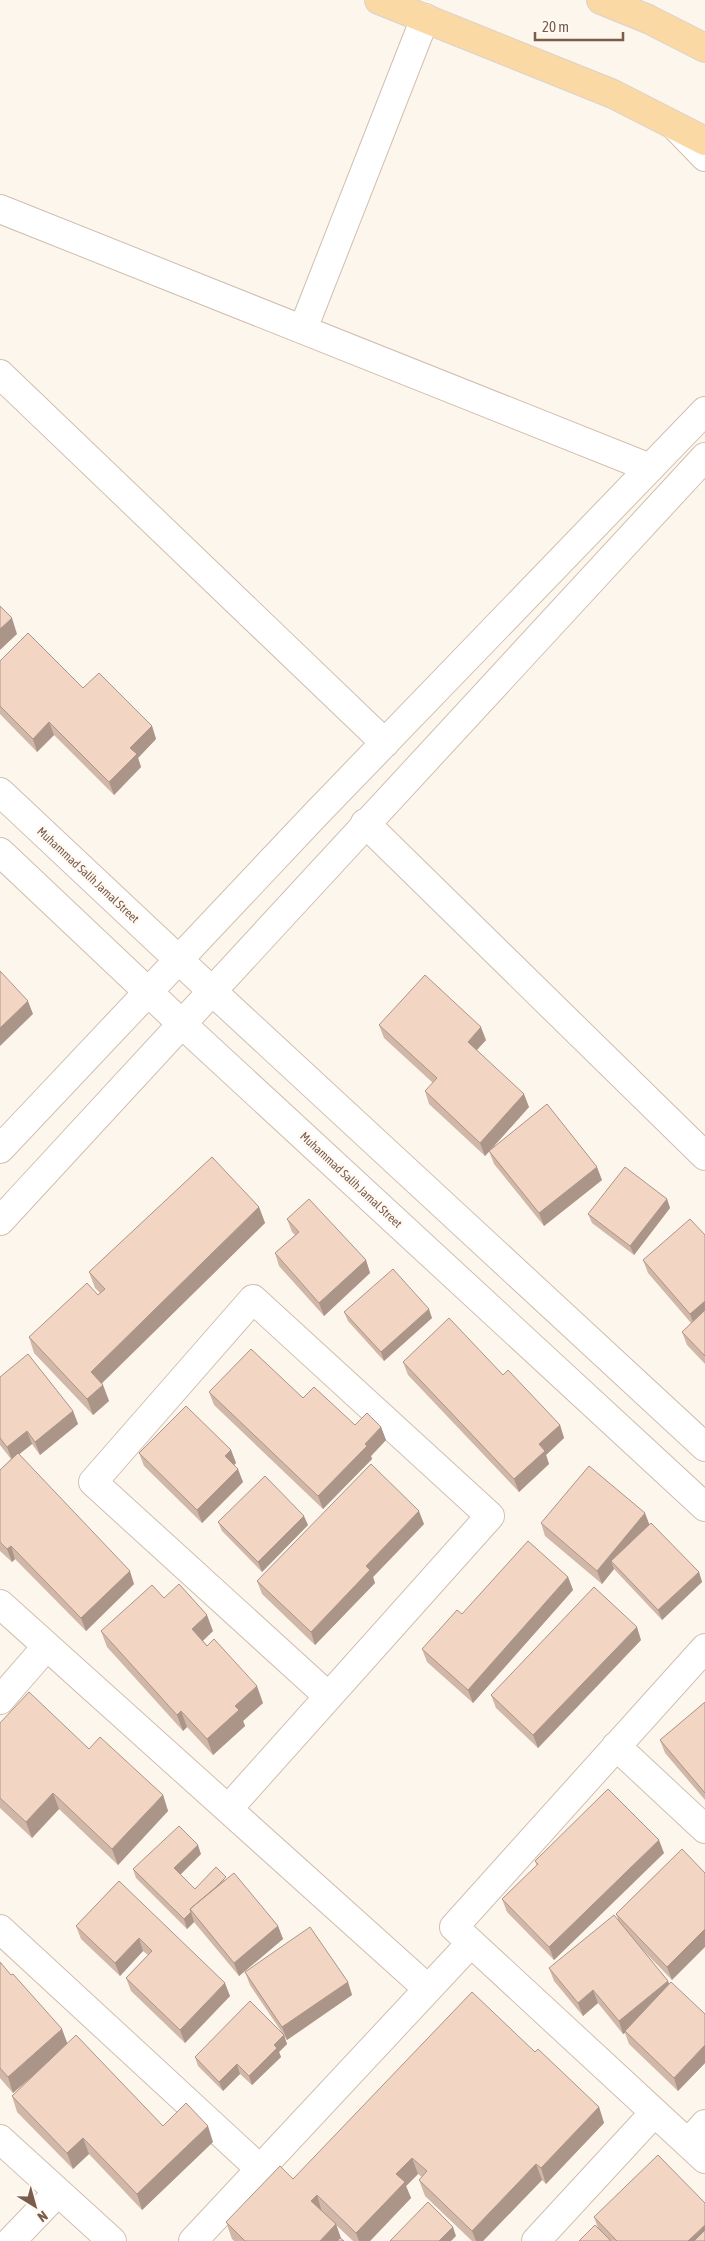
<svg xmlns="http://www.w3.org/2000/svg" width="705" height="2241" font-family="'Asap Condensed',sans-serif">
	<rect width="100%" height="100%" fill="#fdf6ec"/>
	<g fill="none" stroke-linecap="round" stroke-linejoin="round">
		<defs>
			<path id="minor" d="M0 209 650 468
				M303 329 425 18
				M0 374 385 743
				M365 823 705 1156
				M0 1604 428 1989
				M705 1648 454 1927 705 2159
				M0 1700 47 1646
				M616 1746 705 1829
				M228 1809 490 1516 253 1299 93 1482 328 1696
				M0 1929 260 2169
				M0 2139 112 2241
				M688 2143 705 2124
				M11 2241 58 2192
				M193 2241 470 1944
				M536 2241 654 2113"/>
			<path id="tertiary" d="M676 127 705 157
				M0 792 212 991 705 1447
				M0 852 182 1024 705 1507
				M0 1149 316 814 705 411
				M0 1221 705 457"/>
			<path id="primary" d="M379 0 613 94 705 141
				M601 0 648 19 705 48"/>
		</defs>
		<!-- minor casing -->
		<use href="#minor" stroke="#d1beb0" stroke-width="30"/>
		<!-- tertiary casing -->
		<use href="#tertiary" stroke="#d1beb0" stroke-width="30"/>
		<!-- primary casing -->
		<use href="#primary" stroke="#dad1cd" stroke-width="30"/>
		<!-- minor -->
		<use href="#minor" stroke="#fff" stroke-width="28"/>
		<!-- tertiary -->
		<use href="#tertiary" stroke="#fff" stroke-width="28"/>
		<!-- primary -->
		<use href="#primary" stroke="#fbd9a5" stroke-width="28"/>
	</g>
	<!-- wall -->
	<path fill="#d1b7a8" d="M0 661 83 688 152 726 156 739 138 758 141 767 114 795 54 735 37 752 0 714Z
		M379 1025 486 1040 477 1050 529 1107 485 1156 429 1104 425 1091 433 1083 384 1038Z
		M489 1151 602 1180 544 1226 494 1164Z
		M667 1199 670 1208 634 1255 592 1223 588 1214Z
		M259 1207 265 1223 102 1383 109 1401 93 1415 34 1353 29 1337 100 1293 95 1288 89 1272Z
		M287 1219 366 1260 370 1273 324 1316 279 1266 275 1253 295 1235 292 1232Z
		M705 1235V1364L687 1345 682 1332 691 1323 648 1273 643 1260Z
		M344 1312 432 1318 384 1361 348 1321Z
		M403 1362 503 1375 560 1425 564 1438 546 1455 549 1464 519 1492 408 1375Z
		M0 1377 73 1411 78 1424 40 1455 32 1444 19 1454 134 1584 86 1631 15 1559 12 1562 0 1551V1470L11 1459 0 1445Z
		M209 1392 303 1398 355 1425 381 1427 386 1440 371 1456 372 1459 323 1509 214 1405Z
		M231 1450 236 1463 234 1465 243 1482 202 1523 144 1466 139 1453Z
		M218 1522 308 1525 262 1572 222 1531Z
		M541 1523 650 1524 699 1572 702 1582 662 1620 614 1569 602 1584 545 1536Z
		M424 1524 373 1577 375 1583 315 1645 262 1594 257 1581Z
		M568 1577 573 1590 473 1703 427 1662 422 1649Z
		M164 1598 213 1631 203 1641 263 1703 243 1721 245 1726 213 1755 187 1727 183 1731 107 1647 101 1631Z
		M641 1640 538 1748 496 1708 491 1695Z
		M705 1702V1800L665 1753 660 1740Z
		M0 1723 89 1749 163 1795 168 1811 118 1865 59 1809 32 1838 0 1808Z
		M682 1849 672 1980 642 1949 668 1981 669 1984 705 2014V2063L678 2091 629 2044 625 2033 623 2034 598 2003 583 2016 554 1981 549 1968 618 1919 616 1914Z
		M664 1853 554 1960 507 1912 502 1899 537 1866 535 1861Z
		M201 1854 180 1875 195 1889 227 1879 278 1926 283 1939 239 1976 194 1922 187 1929 136 1878 133 1869Z
		M119 1881 230 1996 185 2043 131 1991 126 1978 148 1955 143 1951 120 1976 81 1939 76 1926Z
		M0 1962 67 2043 163 2126 213 2142 142 2210 89 2154 73 2169 17 2112 12 2096 30 2078 13 2093 0 2078Z
		M245 1972 348 1982 352 1995 287 2040 284 2036 287 2044 279 2052 281 2057 252 2085 240 2074 223 2091 198 2066 195 2057 283 2034 250 1985Z
		M535 2052 599 2107 604 2123 546 2184 542 2180 483 2241H472L425 2196 419 2180 422 2177 418 2174 406 2186 411 2198 370 2241H353L336 2225 341 2239 344 2241H234L232 2239 226 2222 293 2179Z
		M594 2217 705 2241H579L598 2228Z"/>
	<!-- shaded-wall -->
	<path fill="#aa9588" d="M12 618 17 634 0 650V629Z
		M49 722 54 735 37 752 33 739Z
		M152 726 156 739 138 758 141 767 114 795 109 782 130 748Z
		M28 1001 33 1014 0 1046V1028Z
		M481 1027 486 1040 472 1055 468 1042Z
		M524 1094 529 1107 485 1156 480 1143Z
		M597 1167 602 1180 544 1226 539 1213Z
		M667 1199 670 1208 634 1255 630 1246Z
		M259 1207 265 1223 97 1388 91 1372Z
		M366 1260 370 1273 324 1316 319 1303Z
		M705 1301V1318L695 1327 690 1314Z
		M429 1309 432 1318 384 1361 381 1352Z
		M103 1385 109 1401 93 1415 87 1399Z
		M73 1411 78 1424 40 1455 35 1442Z
		M560 1425 564 1438 546 1455 549 1464 519 1492 514 1479 539 1444Z
		M381 1427 386 1440 371 1456 372 1459 323 1509 318 1496Z
		M27 1431 32 1444 12 1460 7 1447Z
		M231 1450 236 1463 230 1469 225 1456Z
		M238 1469 243 1482 202 1523 197 1510Z
		M419 1511 424 1524 373 1577 375 1583 315 1645 311 1632 366 1566Z
		M645 1513 650 1526 611 1561 614 1569 602 1584 597 1571Z
		M304 1516 308 1525 262 1572 258 1562Z
		M11 1546 15 1559 12 1562 7 1549Z
		M130 1571 134 1584 86 1631 81 1618Z
		M699 1572 702 1582 662 1620 658 1610Z
		M568 1577 573 1590 473 1703 468 1690Z
		M207 1615 213 1631 198 1645 192 1629Z
		M637 1627 641 1640 538 1748 533 1735Z
		M257 1686 263 1703 243 1721 245 1726 213 1755 207 1739 235 1706Z
		M181 1711 187 1727 183 1731 177 1715Z
		M53 1793 59 1809 32 1838 26 1822Z
		M163 1795 168 1811 118 1865 112 1849Z
		M659 1840 664 1853 554 1960 549 1947Z
		M198 1845 201 1854 177 1878 174 1868Z
		M191 1912 194 1922 187 1929 184 1919Z
		M278 1926 283 1939 239 1976 234 1963Z
		M705 1929V1947L672 1980 667 1967Z
		M139 1938 143 1951 120 1976 115 1963Z
		M668 1981 673 1994 625 2031V2033L623 2034 619 2021Z
		M348 1982 352 1995 287 2040 282 2027Z
		M225 1983 230 1996 185 2043 180 2030Z
		M593 1990 598 2003 583 2016 578 2003Z
		M62 2029 68 2045 13 2093 8 2077Z
		M284 2035 287 2044 279 2052 281 2057 252 2085 249 2076 274 2045Z
		M705 2045V2063L678 2091 674 2078Z
		M237 2064 240 2074 223 2091 219 2082Z
		M599 2107 604 2123 546 2184 541 2168Z
		M208 2126 213 2142 142 2210 137 2194Z
		M83 2138 89 2154 73 2169 67 2153Z
		M412 2158 418 2174 406 2186 411 2198 370 2241H359L356 2233 396 2174Z
		M536 2164 542 2180 483 2241H476L472 2231Z
		M317 2195 322 2212 311 2201Z
		M336 2224 342 2241H320Z
		M705 2225V2241H688Z
		M453 2227 456 2236 451 2241H439Z"/>
	<!-- building -->
	<path fill="#f3d5c3" stroke="#aa9588" d="M0 606 12 618 0 629Z
		M28 633 83 688 99 673 152 726 130 748 137 754 109 782 49 722 33 739 0 706V661Z
		M0 971 28 1001 0 1028Z
		M425 975 481 1027 468 1042 524 1094 480 1143 425 1091 437 1078 379 1025Z
		M547 1104 597 1167 539 1213 489 1151Z
		M212 1157 259 1207 91 1372 103 1385 87 1399 29 1337 87 1283 98 1295 105 1289 89 1272Z
		M625 1167 667 1199 630 1246 588 1214Z
		M309 1199 366 1260 319 1303 275 1253 299 1232 287 1219Z
		M690 1219 705 1235V1301L690 1314 643 1260Z
		M393 1269 429 1309 381 1352 344 1312Z
		M705 1310V1356L682 1332Z
		M449 1318 503 1375 508 1370 560 1425 539 1444 545 1451 514 1479 403 1362Z
		M251 1349 303 1398 314 1387 355 1425 367 1413 381 1427 365 1444 367 1446 318 1496 209 1392Z
		M28 1354 73 1411 35 1442 27 1431 7 1447 0 1438V1377Z
		M186 1406 231 1450 225 1456 238 1469 197 1510 139 1453Z
		M18 1453 130 1571 81 1618 11 1546 7 1549 0 1542V1470Z
		M371 1464 419 1511 366 1566 370 1570 311 1632 257 1581Z
		M589 1466 645 1513 597 1571 541 1523Z
		M265 1476 304 1516 258 1562 218 1522Z
		M651 1523 699 1572 658 1610 611 1561Z
		M528 1541 568 1577 468 1690 422 1649 457 1610 462 1614Z
		M179 1584 207 1615 192 1629 207 1646 214 1639 257 1686 235 1706 239 1710 207 1739 181 1711 177 1715 101 1631 152 1585 164 1598Z
		M594 1587 637 1627 533 1735 491 1695Z
		M29 1692 89 1749 100 1737 163 1795 112 1849 53 1793 26 1822 0 1798V1723Z
		M705 1702V1793L660 1740Z
		M608 1789 659 1840 549 1947 502 1899 538 1864 535 1861Z
		M179 1826 198 1845 174 1868 195 1889 216 1867 226 1877 216 1887 190 1909 191 1912 184 1919 133 1869Z
		M682 1849 705 1873V1929L667 1967 616 1914Z
		M234 1873 278 1926 234 1963 190 1909Z
		M119 1881 225 1983 180 2030 126 1978 152 1951 139 1938 115 1963 76 1926Z
		M614 1915 668 1981 619 2021 593 1990 578 2003 549 1968Z
		M310 1927 348 1982 282 2027 245 1972Z
		M0 1962 11 1975 13 1974 62 2029 8 2077 0 2068Z
		M671 1982 705 2014V2045L674 2078 625 2031Z
		M472 1992 535 2052 538 2049 599 2107 541 2168 536 2164 472 2231 419 2180 427 2171 412 2158 396 2174 405 2182 356 2233 317 2195 311 2201 336 2224 320 2241H245L226 2222 280 2166 293 2179Z
		M250 2001 284 2035 274 2045 277 2048 249 2076 237 2064 219 2082 195 2057Z
		M76 2035 163 2126 186 2103 208 2126 137 2194 83 2138 67 2153 12 2096Z
		M658 2155 705 2203V2225L688 2241H617L594 2217Z
		M428 2202 453 2227 439 2241H390Z
		M595 2225 611 2241H579Z
		M705 2230V2241H694Z
		M340 2238 344 2241H337Z"/>
	<g text-anchor="middle" dominant-baseline="central" stroke-width="5" stroke-linejoin="round" paint-order="stroke">
		<!-- street labels -->
		<g font-size="12" fill="#7a5c4d" stroke="#fffaf3">
			<text transform="translate(88 875) rotate(43)">Muhammad Salih Jamal Street</text>
			<text transform="translate(351 1180) rotate(43)">Muhammad Salih Jamal Street</text>
		</g>
	</g>
	<!-- north arrow -->
	<g transform="translate(35 2206) rotate(143)" stroke="#fffaf3" stroke-width="4" paint-order="stroke">
	<path d="M0-4L9 19L0 12L-9 19Z" fill="#7a5c4d"/>
	<text y="-8" font-size="14" font-weight="bold" text-anchor="middle" fill="#7a5c4d">N</text>
	</g>
	<!-- scale -->
	<path d="M535 32v8h88v-8" fill="none" stroke="#7a5c4d" stroke-width="2.5"/>
	<text x="542" y="32" font-size="15" fill="#7a5c4d" stroke="#fffaf3" stroke-width="4" paint-order="stroke">20 m</text>
</svg>
